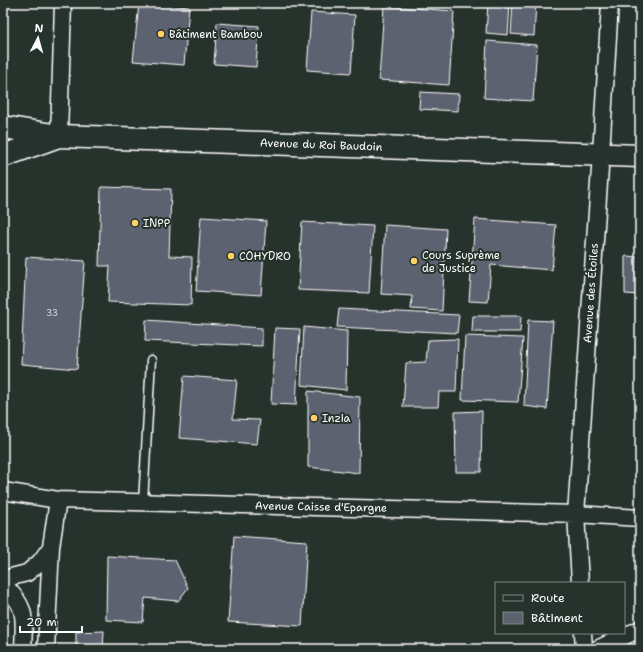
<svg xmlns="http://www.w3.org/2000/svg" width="643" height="652" font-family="'Shantell Sans',sans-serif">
	<rect width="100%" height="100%" fill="#26332d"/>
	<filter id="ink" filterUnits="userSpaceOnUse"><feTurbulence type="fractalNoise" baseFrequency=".025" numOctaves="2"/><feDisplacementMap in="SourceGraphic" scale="8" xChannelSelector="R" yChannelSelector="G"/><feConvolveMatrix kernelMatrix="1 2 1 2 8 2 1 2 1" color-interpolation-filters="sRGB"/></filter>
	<g filter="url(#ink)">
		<!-- building -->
		<path fill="#5d626f" stroke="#fff" d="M139 3 189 7 184 65 133 61Z
			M488 3H510L508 35 486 33Z
			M513 3H536L534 36 511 34Z
			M384 6 454 11 449 85 379 80Z
			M311 12 355 15 351 73 307 70Z
			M217 23 259 26 256 67 214 64Z
			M487 41 537 45 533 101 484 98Z
			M420 92 459 94 458 111 419 109Z
			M101 187 171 189 169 256 192 257 191 305 108 302 110 266H99Z
			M201 217 266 221 261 295 196 291Z
			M475 219 556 225 552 270 491 265 488 302 469 301Z
			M302 222 373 226 369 293 298 290Z
			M385 225 446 229 442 311 411 309 412 296 381 294Z
			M625 256 640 257V295L625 294Z
			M26 257 85 261 77 369 21 364Z
			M339 309 459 315 457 333 337 327Z
			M473 316H521L520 332H472Z
			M146 320 262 328V346L145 341Z
			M528 320 553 321 547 409 524 406Z
			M304 327 347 331 346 390 301 385Z
			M275 328 300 329 296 405 271 404Z
			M465 336 523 338 518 402 462 400Z
			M458 339 456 392H439L438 407H403L406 363 426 362 428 340Z
			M184 376 237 380 233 419 260 420 257 444 179 438Z
			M308 391 360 397 359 473 308 467Z
			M482 411 481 472H456L455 412Z
			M234 536 307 541 302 626 228 622Z
			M107 556 175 560 188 588 178 601 145 598 143 622 106 620Z
			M104 631 103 649H76V632Z"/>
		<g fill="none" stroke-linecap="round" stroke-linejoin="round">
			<defs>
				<path id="lane" d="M143 503 151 360"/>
				<path id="street" d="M59 136 63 3
					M3 491 58 500 576 514 640 518
					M3 579 27 573 40 562 51 547 58 500
					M580 583 576 514 601 154 610 3
					M3 584C28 608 24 617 23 649
					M583 633 584 649
					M46 649 51 547
					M597 649 640 629"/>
				<path id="secondary" d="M3 127 59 136 640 156
					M3 156 56 137"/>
			</defs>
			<!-- lane casing -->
			<use href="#lane" stroke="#fff" stroke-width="11"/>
			<!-- street casing -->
			<use href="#street" stroke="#fff" stroke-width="19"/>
			<!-- secondary casing -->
			<use href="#secondary" stroke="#fff" stroke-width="25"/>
			<!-- lane -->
			<use href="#lane" stroke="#26332d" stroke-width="8"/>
			<!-- street -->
			<use href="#street" stroke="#26332d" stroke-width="16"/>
			<!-- secondary -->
			<use href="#secondary" stroke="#26332d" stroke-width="22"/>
		</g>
	</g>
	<!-- markers -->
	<g fill="#ffd166" stroke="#26332d" stroke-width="1.5">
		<circle cx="161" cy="34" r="4"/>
		<circle cx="135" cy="223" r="4"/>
		<circle cx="231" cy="256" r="4"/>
		<circle cx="414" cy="261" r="4"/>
		<circle cx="314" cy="418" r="4"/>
	</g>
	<g text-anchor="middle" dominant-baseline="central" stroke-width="4" stroke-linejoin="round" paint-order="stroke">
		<!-- number labels -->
		<g font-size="9" fill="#d6d8db">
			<text x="52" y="313">33</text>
		</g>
		<!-- poi labels -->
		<g font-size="11" fill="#fff" stroke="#26332d" text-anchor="start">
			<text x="169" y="34">Bâtiment Bambou</text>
			<text x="143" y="223">INPP</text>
			<text x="422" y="255">Cours Suprème<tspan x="422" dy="13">de Justice</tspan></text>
			<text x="239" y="256">COHYDRO</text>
			<text x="322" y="418">Inzia</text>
		</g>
		<!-- street labels -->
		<g font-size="11" fill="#fff" stroke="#26332d">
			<text transform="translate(321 145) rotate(2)">Avenue du Roi Baudoin</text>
			<text transform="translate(591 293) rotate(-86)">Avenue des Étoiles</text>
			<text transform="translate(321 507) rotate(1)">Avenue Caisse d'Epargne</text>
		</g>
	</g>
	<!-- margin -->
	<rect width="643" height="652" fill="none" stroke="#26332d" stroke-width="16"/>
	<rect x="8" y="8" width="627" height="636" fill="none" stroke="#fff" stroke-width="1.5" filter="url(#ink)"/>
	<!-- legend -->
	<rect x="495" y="582" width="130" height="52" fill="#26332d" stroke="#7d8581"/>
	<rect x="503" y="595" width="20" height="6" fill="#26332d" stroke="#7d8581"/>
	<text x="531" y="602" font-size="12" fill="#ffffff">Route</text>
	<rect x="503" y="612" width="20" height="12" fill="#5d626f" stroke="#7d8581"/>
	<text x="531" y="622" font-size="12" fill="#ffffff">Bâtiment</text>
	<!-- north arrow -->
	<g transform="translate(38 38) rotate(6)" stroke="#26332d" stroke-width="3" paint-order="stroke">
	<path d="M0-3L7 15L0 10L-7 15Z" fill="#ffffff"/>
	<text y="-6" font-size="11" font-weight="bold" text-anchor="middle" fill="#ffffff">N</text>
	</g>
	<!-- scale -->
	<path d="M20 626v6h62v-6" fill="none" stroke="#ffffff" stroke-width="2"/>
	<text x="26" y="626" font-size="12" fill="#ffffff" stroke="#26332d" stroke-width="3" paint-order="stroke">20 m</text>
</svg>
